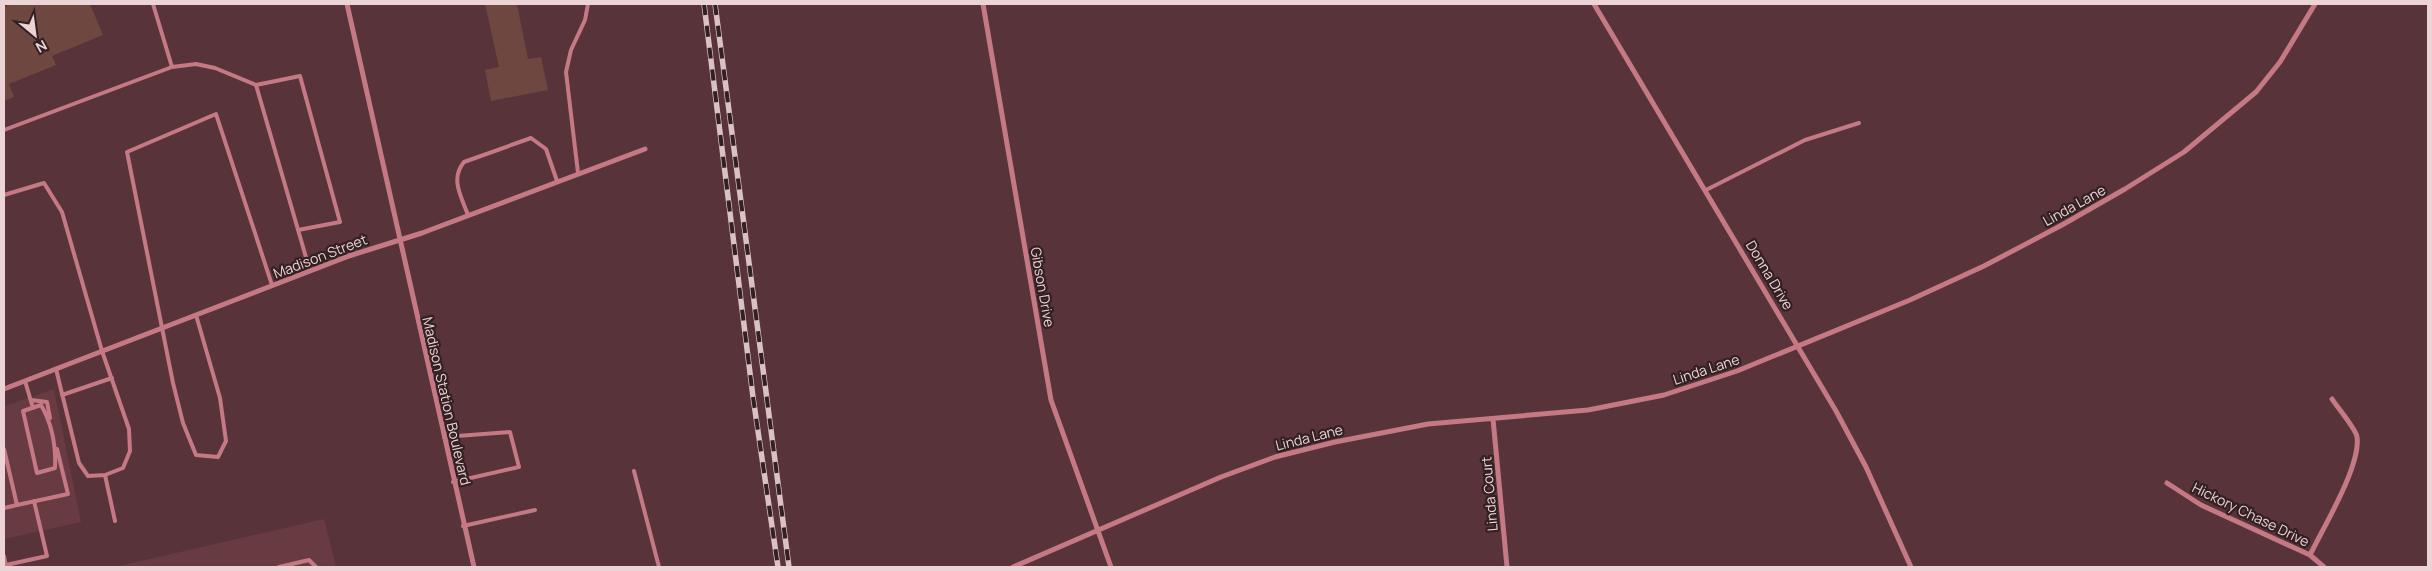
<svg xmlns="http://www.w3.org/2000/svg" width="2432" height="571" font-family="Manrope,sans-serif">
	<rect width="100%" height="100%" fill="#583339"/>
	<!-- built -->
	<path fill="#683b43" d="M54 389 81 522 4 539V403L5 406Z
		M324 519 336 567H115Z"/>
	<!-- building -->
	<path fill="#6e4741" d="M11 4H90L103 35 52 56 56 65 9 84 14 97 4 101V7Z
		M485 4H517L528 59 541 57 548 90 491 101 485 70 499 67Z"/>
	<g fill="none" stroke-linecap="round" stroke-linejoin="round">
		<!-- service -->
		<path stroke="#c47985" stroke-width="4" d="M153 4 172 67
			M256 85 310 271
			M4 130 172 67 196 64 215 68 256 85 300 76 340 222 298 230
			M578 173 566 72 571 50 585 20 588 4
			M1706 190 1805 140 1859 123
			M4 195 44 183 62 212 102 351 129 429 130 451 123 468 105 475 88 476 79 463 56 369
			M468 215C461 196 450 179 464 162L531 138 546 149 557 181
			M196 315 220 398 226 441 218 457 196 455 183 423 173 383 127 152 216 114 272 285
			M25 381 33 408
			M62 395 112 378
			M31 400 47 402 50 418
			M41 405C52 424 56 447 55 468L37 473 23 411Z
			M444 437 510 432 519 467 453 482
			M4 449 17 505 4 508
			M634 471 659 567
			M105 475 115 521
			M17 505 68 494 57 449
			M463 526 535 510
			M4 556 6 567
			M6 565 47 556 34 501
			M279 567 309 560 316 567"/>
		<!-- minor -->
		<path stroke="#c47985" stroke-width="5" d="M347 4 474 567
			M983 4 1051 400 1111 567
			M1594 4 1836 411 1866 467 1911 567
			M4 389 349 256 422 233 645 149
			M1493 419 1507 567
			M2167 483 2201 505 2310 555 2324 567
			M2310 555C2323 528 2361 466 2357 437 2356 429 2337 407 2332 399
			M1013 567 1221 477 1275 457 1335 442 1428 424 1588 410 1664 395 1737 371 1910 300 1984 266 2062 225 2125 189 2184 152 2256 92 2280 62 2315 4"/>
		<defs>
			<path id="rail" d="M704 4 753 397 778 567
				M715 4 789 567"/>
		</defs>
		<!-- rail casing -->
		<use href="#rail" stroke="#dbc0c4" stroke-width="5.5"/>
		<!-- rail -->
		<use href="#rail" stroke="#322023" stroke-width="4" stroke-dasharray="11" stroke-linecap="butt"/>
	</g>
	<g text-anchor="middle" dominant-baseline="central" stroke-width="4.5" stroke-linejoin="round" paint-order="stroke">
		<!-- street labels -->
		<g font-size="14" fill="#ecd3d6" stroke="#322023">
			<text transform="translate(2074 205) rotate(-29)">Linda Lane</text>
			<text transform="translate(320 256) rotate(-21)">Madison Street</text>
			<text transform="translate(1770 275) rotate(59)">Donna Drive</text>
			<text transform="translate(1043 287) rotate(80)">Gibson Drive</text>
			<text transform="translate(1706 369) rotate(-18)">Linda Lane</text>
			<text transform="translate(447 401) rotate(77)">Madison Station Boulevard</text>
			<text transform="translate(1309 437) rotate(-14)">Linda Lane</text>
			<text transform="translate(1489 494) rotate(-95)">Linda Court</text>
			<text transform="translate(2251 514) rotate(26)">Hickory Chase Drive</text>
		</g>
	</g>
	<!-- border -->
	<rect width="2432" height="571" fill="none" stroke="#ecd3d6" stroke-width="10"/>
	<!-- north arrow -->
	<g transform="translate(35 35) rotate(151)" stroke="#322023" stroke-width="4" paint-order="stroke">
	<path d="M0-4L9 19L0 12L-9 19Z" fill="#ecd3d6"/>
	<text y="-8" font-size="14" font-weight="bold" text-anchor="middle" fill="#ecd3d6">N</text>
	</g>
</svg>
